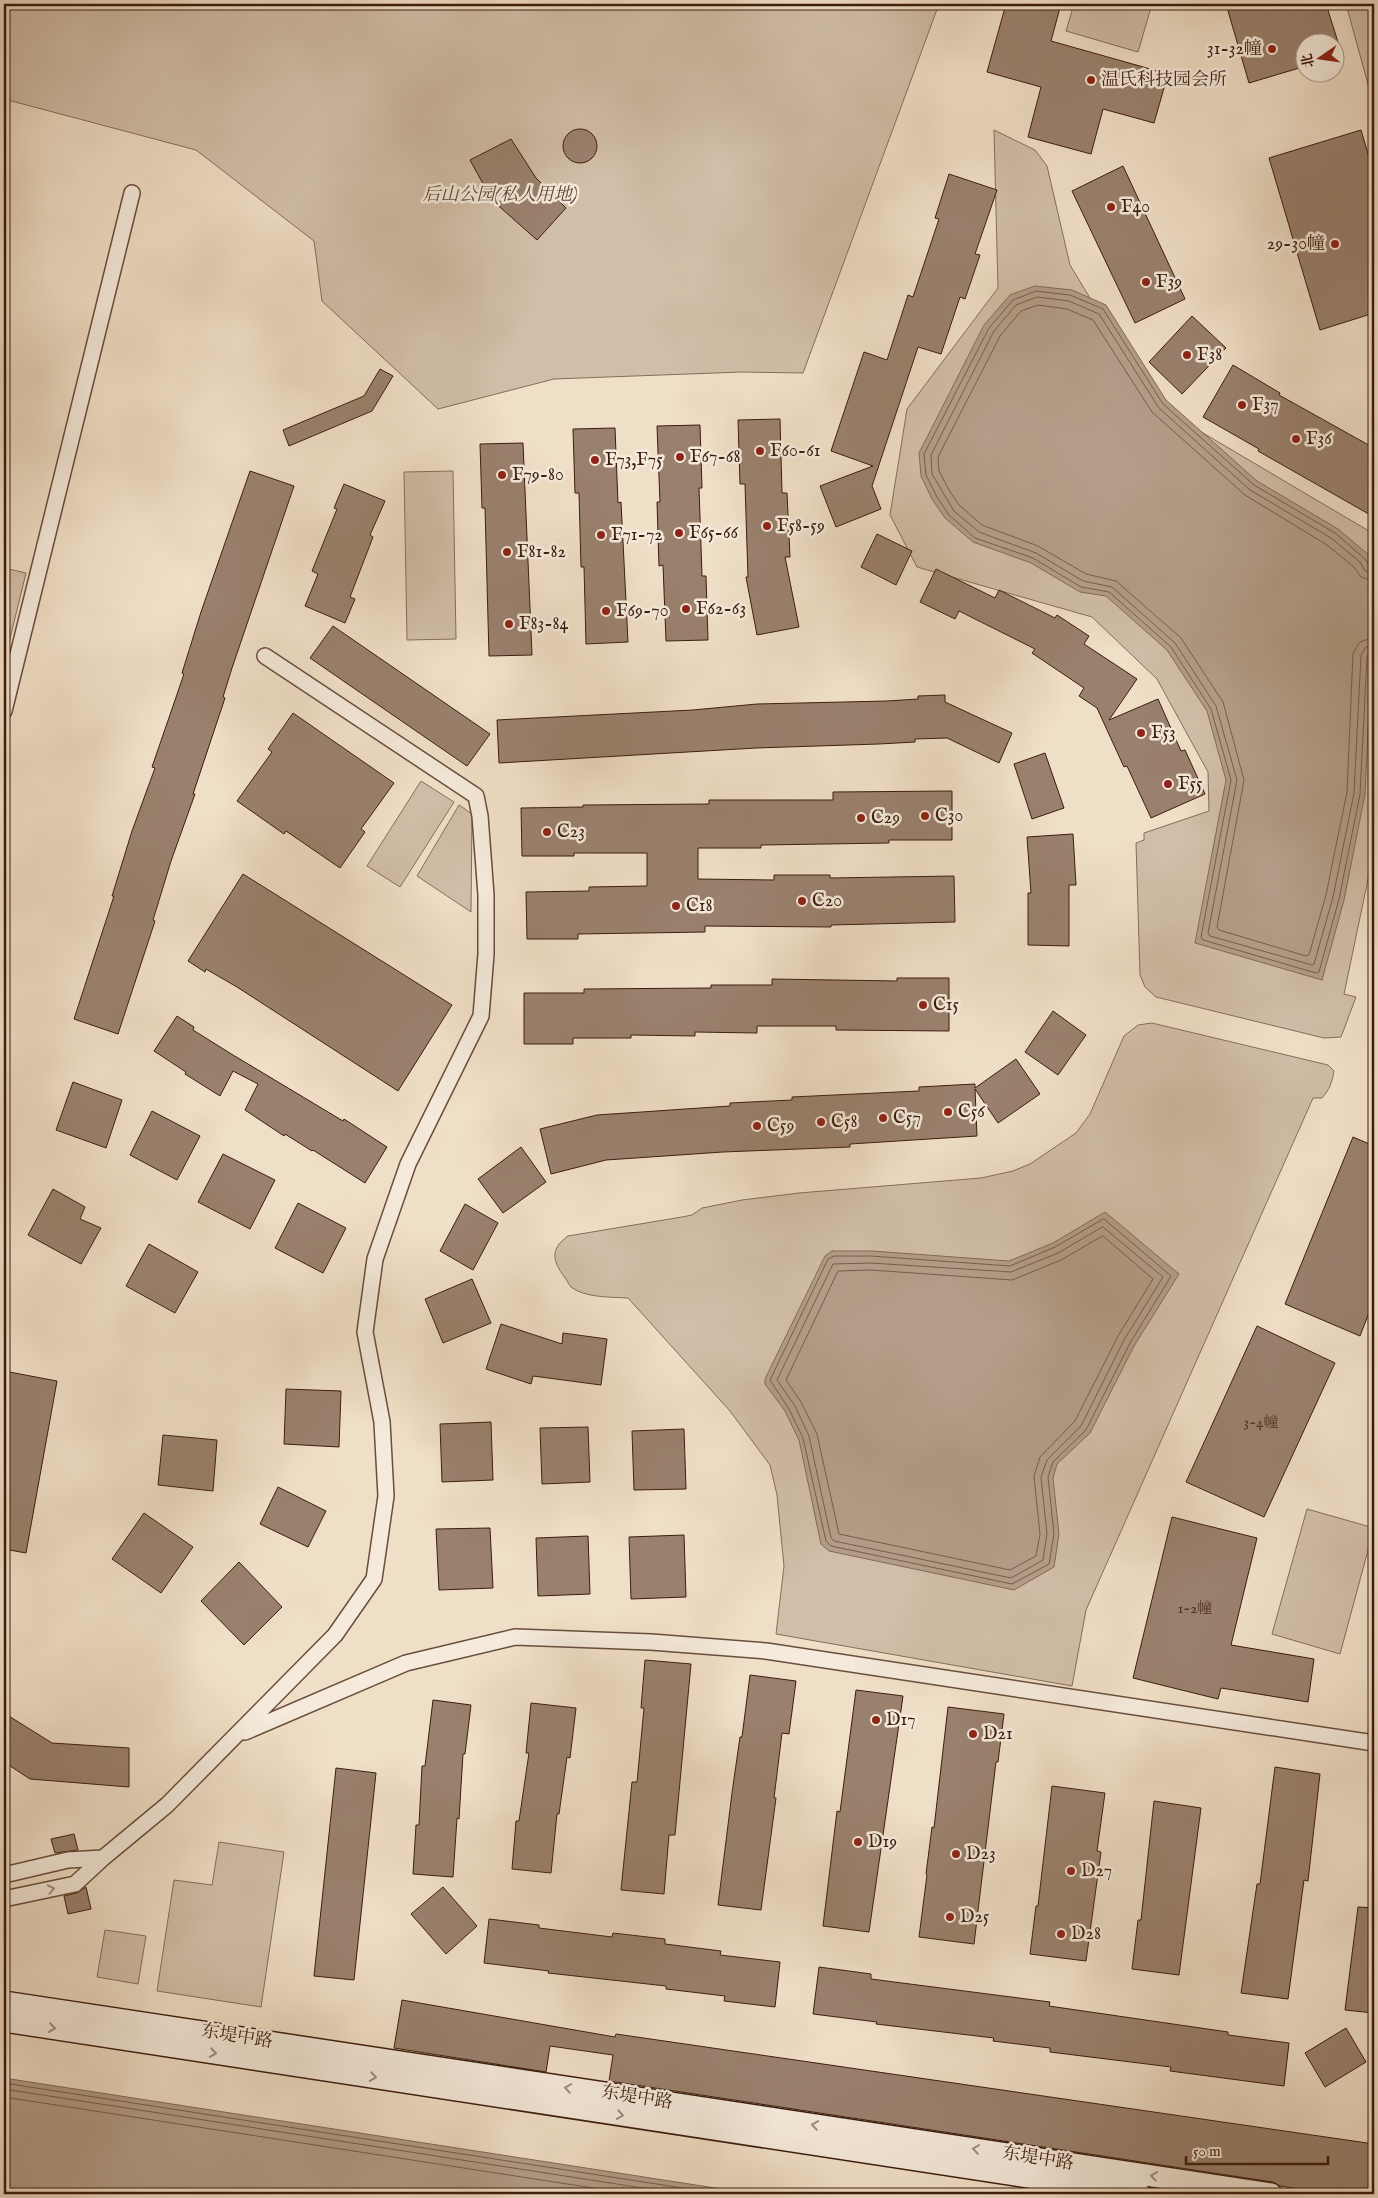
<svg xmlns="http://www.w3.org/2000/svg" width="1378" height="2198" font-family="'IM FELL English','Noto Serif SC',serif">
	<rect width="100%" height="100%" fill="#f0dfc7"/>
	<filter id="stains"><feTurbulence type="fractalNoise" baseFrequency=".004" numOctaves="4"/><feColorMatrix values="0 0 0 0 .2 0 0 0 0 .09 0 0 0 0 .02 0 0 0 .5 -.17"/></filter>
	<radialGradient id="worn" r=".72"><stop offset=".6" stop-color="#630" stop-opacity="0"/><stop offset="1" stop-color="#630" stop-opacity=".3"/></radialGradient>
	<!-- green -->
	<path fill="#d1bea8" stroke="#866d5b" d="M4 4H939L803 373 741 372 554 379 438 409 322 301 314 241 196 150 4 99Z
		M1074 4H1152L1138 52 1066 31Z
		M1346 4H1374V86L1369 88Z
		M994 130 1035 150 1047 166 1070 265 1154 404 1374 534V797L1372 860 1344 994 1356 997 1341 1037 1324 1038 1156 997 1145 987 1140 975 1136 843 1144 840V833L1209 811 1208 772 1157 679 1092 617 917 567 890 515 907 409 998 288Z
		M453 471 456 639 407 640 404 472Z
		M4 568 26 573 4 663Z
		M421 781 454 802 400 887 367 866Z
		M459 805 472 814 471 912 417 876Z
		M1152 1023 1328 1065 1334 1071C1332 1082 1330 1089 1322 1098H1313L1086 1610 1072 1686 776 1634 784 1566 777 1495 770 1465 730 1411 628 1298C612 1297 585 1298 571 1287 569 1285 567 1280 565 1278 552 1260 550 1249 568 1236L682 1217 692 1215 702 1208 742 1200 799 1193 981 1178 1013 1171 1030 1164 1076 1133 1090 1114 1124 1036 1138 1025Z
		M1307 1509 1374 1528 1340 1654 1272 1634Z
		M219 1842 284 1852 261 2007 157 1991 174 1880 212 1885Z
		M105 1930 146 1936 138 1984 97 1977Z"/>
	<!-- water -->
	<path fill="#b39d88" stroke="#836957" d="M1035 286 1072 290 1106 305 1166 400 1257 481 1338 529 1370 556 1374 568V603L1365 794 1344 900 1322 980 1195 943 1226 780 1207 711 1167 650 1106 596 1080 592 1031 563 973 542 945 518 932 499 921 476 919 453 984 325 1010 295Z
		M1105 1212 1179 1274 1134 1346 1090 1433 1057 1464 1053 1478 1059 1534 1054 1567 1014 1590 829 1551 821 1544 799 1440 785 1411 765 1384V1379L825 1256 832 1251H872L1009 1261 1053 1243Z
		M4 2078 754 2194H4Z"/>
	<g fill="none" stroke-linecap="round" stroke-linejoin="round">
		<!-- shore -->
		<path stroke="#785c4b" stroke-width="1" d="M1374 567 1369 566 1365 559 1335 533 1254 485 1163 404 1103 309 1070 295 1036 291 1013 300 989 328 924 454 926 475 937 497 949 515 975 538 1033 558 1081 587 1109 592 1171 647 1211 709 1231 780 1201 937 1203 940 1316 973 1319 972 1339 899 1360 794 1367 657 1369 652 1374 651
			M1374 573 1365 571 1360 562 1331 538 1250 490 1159 408 1099 314 1069 301 1037 297 1016 305 994 331 931 455 932 474 954 511 979 532 1036 553 1083 581 1112 587 1175 643 1216 706 1237 780 1208 933 1210 936 1312 965 1314 964 1333 897 1354 793 1361 655 1366 647 1374 645
			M1374 581 1361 577 1354 567 1327 545 1245 495 1152 412 1093 320 1067 309 1038 305 1021 311 1000 336 938 457 939 471 949 490 959 505 982 525 1038 546 1086 574 1116 581 1181 638 1223 702 1244 780 1217 927 1219 930 1306 956 1309 955 1326 895 1347 792 1353 653 1360 642 1374 637
			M1104 1219 1171 1276 1130 1343 1086 1430 1053 1462 1048 1477 1054 1534 1049 1564 1012 1584 831 1546 826 1541 803 1438 789 1409 770 1380 828 1259 834 1256H871L1010 1266 1055 1247Z
			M1103 1227 1163 1277 1124 1340 1081 1426 1047 1460 1041 1477 1047 1534 1043 1560 1011 1578 834 1541 831 1538 809 1436 795 1406 777 1380 833 1264 871 1263 1011 1272 1058 1253Z
			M1103 1236 1153 1279 1118 1336 1075 1421 1040 1457 1034 1476 1040 1534 1036 1556 1010 1570 839 1534 817 1434 801 1402 786 1380 838 1271 871 1270 1012 1280 1061 1260Z
			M4 2083 721 2194
			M4 2089 681 2194
			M4 2097 632 2194"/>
	</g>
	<!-- building -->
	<path fill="#9a816e" stroke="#3c1c0e" d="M1006 4H1061L1051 41 1168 74 1154 123 1103 109 1091 154 1028 137 1041 87 987 72Z
		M1226 4H1326L1338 42H1306V66L1249 83Z
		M563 146a17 17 0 1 1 34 0a17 17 0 1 1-34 0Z
		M1361 130 1374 174V313L1320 330 1269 158Z
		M511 139 536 178 566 208 537 240 492 200 470 160Z
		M1123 166 1185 299 1135 323 1072 191Z
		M949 174 997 190 975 254 980 255 965 299 960 297 941 354 918 347 872 486 881 509 836 527 820 486 873 466 831 451 864 352 887 360 908 295 913 297 939 219 935 218Z
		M1192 316 1226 348 1182 394 1149 362Z
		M1233 365 1280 393 1279 395 1374 448V517L1258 451 1259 449 1203 417Z
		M380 369 393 376 372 411 289 446 283 430 364 396Z
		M780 419 782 493H787L790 557H785L799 627 757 635 746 577H748L745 484H740L738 420Z
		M700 425 702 488H699L702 576H706L708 640 666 641 663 565 659 566 657 502H660L657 426Z
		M615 428 618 503 621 502 628 642 586 644 584 567H581L579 493H575L573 429Z
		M523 443 532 655 489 656 485 508H482L480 444Z
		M250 471 294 486 232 668 223 697 225 698 193 794H195L171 861 153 920 155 921 118 1034 74 1019 114 896H112L132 831 155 768 152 767 184 674 182 673 201 612Z
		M344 484 385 501 370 535 373 537 350 597 355 599 345 623 305 606 318 574 312 571 337 509 334 508Z
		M877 534 912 551 896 585 861 567Z
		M936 569 995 598 999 590 1055 618 1057 615 1089 636 1084 644 1137 679 1109 720 1158 699 1181 751 1185 750 1205 794 1151 818 1127 766 1124 767 1097 708 1079 696 1084 688 1032 653 1035 649 959 611 955 619 920 602Z
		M333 626 490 734 467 766 310 658Z
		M945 695V702L1012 733 999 763 947 738 915 739V742L879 744 756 748 499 763 497 720 693 710 757 704 887 701 918 699V696Z
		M293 713 394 783 361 829 365 832 340 868 286 831 284 834 237 801 272 752 268 749Z
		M1045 753 1064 808 1032 819 1014 764Z
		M952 791V840H889V843L761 845V848H698V879L774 880V875H830V878L954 876 955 922 831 925V927L705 926V932L578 934V939H527L526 892 589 891V887L647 886V853H574V856H522L521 808 583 807V805L709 804V800H833V792Z
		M1073 834 1076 885H1069V946L1028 945V893H1031L1027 837Z
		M243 874 452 1005 398 1091 237 987 206 969 205 972 188 961Z
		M897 978H949V1031L836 1030V1026H757V1033L695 1032V1036L631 1035V1038H573V1044H524V993H584V989L711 988V985H772V979L897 981Z
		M1053 1011 1086 1035 1058 1075 1025 1052Z
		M177 1016 194 1027 193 1030 233 1055 343 1121 344 1119 387 1147 365 1183 313 1150 312 1151 285 1134 284 1136 245 1110 258 1084 233 1071 220 1096 185 1074 186 1072 154 1051Z
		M1016 1059 1040 1094 998 1123 975 1089 977 1136 850 1144V1147L723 1152 606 1160 551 1174 540 1129 597 1115 730 1106V1103L792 1100V1097L919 1091V1087L975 1084V1088Z
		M73 1082 122 1100 106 1148 56 1130Z
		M152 1111 200 1136 177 1180 130 1155Z
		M1353 1137 1374 1146V1300L1360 1336 1285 1304Z
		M521 1147 546 1182 503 1213 478 1179Z
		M223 1154 275 1180 250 1229 198 1202Z
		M53 1189 85 1207 80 1219 101 1228 81 1264 28 1235Z
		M298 1203 346 1228 323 1273 275 1248Z
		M465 1204 498 1223 473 1270 440 1251Z
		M149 1244 198 1272 175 1313 126 1286Z
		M472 1279 491 1323 443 1343 425 1299Z
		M501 1324 562 1344 563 1333 607 1339 601 1385 533 1376 531 1384 486 1369Z
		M1257 1326 1335 1363 1264 1517 1186 1482Z
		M4 1371 57 1381 26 1553 4 1549Z
		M286 1389 341 1391 339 1447 284 1444Z
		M491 1422 493 1480 442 1482 440 1424Z
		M588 1427 590 1482 542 1484 540 1428Z
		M684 1429 686 1489 634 1490 632 1431Z
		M163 1435 217 1440 213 1491 158 1485Z
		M278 1487 326 1511 308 1547 260 1524Z
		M144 1513 193 1547 161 1593 112 1559Z
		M1172 1517 1257 1538 1231 1645 1314 1659 1308 1702 1221 1688 1218 1699 1133 1678Z
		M490 1528 493 1588 439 1590 436 1529Z
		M684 1535 686 1597 631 1599 629 1537Z
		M588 1536 590 1594 538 1596 536 1538Z
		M239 1562 282 1607 244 1645 201 1601Z
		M645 1660 691 1664 675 1835H669L664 1894 621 1890 632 1782H637L644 1708H641Z
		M750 1675 796 1681 789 1734 782 1733 774 1798H776L761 1910 718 1905 732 1793 740 1737H742Z
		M856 1690 903 1696 869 1932 823 1926 837 1811 840 1812Z
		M433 1700 471 1705 465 1754H463L459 1819 457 1818 453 1877 413 1874 416 1825H419L422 1766H425Z
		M531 1703 576 1708 570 1758 567 1757 559 1814H557L551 1873 512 1869 516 1821H519L529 1753H526Z
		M948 1707 1004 1714 998 1762H996L974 1944 919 1937 927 1875 926 1874 932 1827 934 1828Z
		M4 1713 52 1743 129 1748V1787L30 1779 4 1762Z
		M1275 1767 1320 1774 1308 1881 1304 1880 1288 1999 1241 1993 1257 1884H1260Z
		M336 1768 376 1773 354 1980 314 1976Z
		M1052 1786 1105 1793 1097 1851 1101 1852 1086 1961 1030 1954 1036 1906H1038Z
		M1154 1801 1201 1808 1179 1975 1132 1969 1138 1920H1141Z
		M74 1834 78 1850 55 1853 51 1839Z
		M86 1887 91 1909 68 1914 64 1896 77 1893Z
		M443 1887 477 1926 446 1954 411 1914Z
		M1358 1907 1374 1908V2013L1345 2010Z
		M489 1919 539 1925V1928L612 1937 613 1933 665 1939V1944L721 1951 720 1955 780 1962 775 2007 724 2001 725 1996 666 1989V1986L548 1973 549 1971 484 1963Z
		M819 1967 871 1974V1979L1050 2002 1049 2006 1228 2032V2035L1289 2043 1284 2086 1170 2071 1171 2067 1050 2052V2048L993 2041 994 2038 876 2024 877 2022 813 2014Z
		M402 2000 615 2037 616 2034 1374 2144V2194H1334L1280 2186 1273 2182 609 2081 613 2055 550 2046 546 2072 394 2048Z
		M1346 2028 1366 2062 1325 2087 1305 2053Z"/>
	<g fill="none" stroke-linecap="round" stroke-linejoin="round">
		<defs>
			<path id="street" d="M4 711 132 193
				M245 1732 406 1663 515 1637 651 1642 766 1651 1374 1743
				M4 1875 68 1860 103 1858
				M4 1899 75 1884 103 1858 167 1805 335 1635 374 1579 386 1496 382 1422 365 1332 375 1259 408 1164 481 1016 486 954V895L480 816 476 796 265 656"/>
			<path id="secondary" d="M4 2002 1271 2194
				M4 2021 1140 2194"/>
		</defs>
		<!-- street casing -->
		<use href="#street" stroke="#694d3c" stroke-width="18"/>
		<!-- secondary casing -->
		<use href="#secondary" stroke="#3c1c0e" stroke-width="24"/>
		<!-- street -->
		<use href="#street" stroke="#f5eadb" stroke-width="15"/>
		<!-- secondary -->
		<use href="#secondary" stroke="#f5eadb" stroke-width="21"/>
	</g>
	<!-- one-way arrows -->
	<defs><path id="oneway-chevron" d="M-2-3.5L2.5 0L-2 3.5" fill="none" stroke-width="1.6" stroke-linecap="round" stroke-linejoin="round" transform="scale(1.25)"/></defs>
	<g stroke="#a28d7f">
		<use href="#oneway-chevron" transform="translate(51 1889) rotate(-12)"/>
		<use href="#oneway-chevron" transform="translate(52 2028) rotate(9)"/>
		<use href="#oneway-chevron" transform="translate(213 2053) rotate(9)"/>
		<use href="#oneway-chevron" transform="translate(373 2077) rotate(9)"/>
		<use href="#oneway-chevron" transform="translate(568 2088) rotate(-171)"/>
		<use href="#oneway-chevron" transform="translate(620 2115) rotate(9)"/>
		<use href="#oneway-chevron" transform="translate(815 2125) rotate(-171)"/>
		<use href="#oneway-chevron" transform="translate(976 2149) rotate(-171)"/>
		<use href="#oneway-chevron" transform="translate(1154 2176) rotate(-171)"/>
	</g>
	<!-- markers -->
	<g fill="#8f2418" stroke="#f5eadb" stroke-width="2">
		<circle cx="1272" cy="49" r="5"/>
		<circle cx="1091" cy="80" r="5"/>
		<circle cx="1111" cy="207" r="5"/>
		<circle cx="1335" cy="244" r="5"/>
		<circle cx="1146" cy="282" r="5"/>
		<circle cx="1187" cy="355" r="5"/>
		<circle cx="1242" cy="405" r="5"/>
		<circle cx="1296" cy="439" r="5"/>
		<circle cx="760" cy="451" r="5"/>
		<circle cx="680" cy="457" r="5"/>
		<circle cx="595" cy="460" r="5"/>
		<circle cx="502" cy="475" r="5"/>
		<circle cx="767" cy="526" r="5"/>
		<circle cx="679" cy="533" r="5"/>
		<circle cx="601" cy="535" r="5"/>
		<circle cx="507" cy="552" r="5"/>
		<circle cx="686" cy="609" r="5"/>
		<circle cx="606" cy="611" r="5"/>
		<circle cx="509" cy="624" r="5"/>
		<circle cx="1141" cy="733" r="5"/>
		<circle cx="1168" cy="784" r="5"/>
		<circle cx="925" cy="816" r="5"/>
		<circle cx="861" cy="818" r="5"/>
		<circle cx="547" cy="832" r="5"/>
		<circle cx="802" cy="901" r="5"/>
		<circle cx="676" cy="906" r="5"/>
		<circle cx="923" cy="1005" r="5"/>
		<circle cx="948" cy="1112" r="5"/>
		<circle cx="883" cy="1118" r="5"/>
		<circle cx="821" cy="1122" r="5"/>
		<circle cx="757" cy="1126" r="5"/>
		<circle cx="876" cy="1720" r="5"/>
		<circle cx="973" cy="1734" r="5"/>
		<circle cx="858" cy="1842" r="5"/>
		<circle cx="956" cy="1854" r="5"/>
		<circle cx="1071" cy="1871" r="5"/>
		<circle cx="950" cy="1917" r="5"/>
		<circle cx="1061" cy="1934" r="5"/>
	</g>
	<g text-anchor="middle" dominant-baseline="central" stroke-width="5" stroke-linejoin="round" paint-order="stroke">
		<!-- number labels -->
		<g font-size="15" fill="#543526">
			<text x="1261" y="1422">3-4幢</text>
			<text x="1195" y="1608">1-2幢</text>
		</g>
		<!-- poi labels -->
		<g font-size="18" fill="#3c1c0e" stroke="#f5eadb" text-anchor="start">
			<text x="1262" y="49" text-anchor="end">31-32幢</text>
			<text x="1101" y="80">温氏科技园会所</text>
			<text x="1121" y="207">F40</text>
			<text x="1325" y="244" text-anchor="end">29-30幢</text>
			<text x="1156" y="282">F39</text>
			<text x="1197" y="355">F38</text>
			<text x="1252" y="405">F37</text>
			<text x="1306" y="439">F36</text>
			<text x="770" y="451">F60-61</text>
			<text x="690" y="457">F67-68</text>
			<text x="605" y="460">F73,F75</text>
			<text x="512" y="475">F79-80</text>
			<text x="777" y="526">F58-59</text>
			<text x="689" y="533">F65-66</text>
			<text x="611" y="535">F71-72</text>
			<text x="517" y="552">F81-82</text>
			<text x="696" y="609">F62-63</text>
			<text x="616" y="611">F69-70</text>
			<text x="519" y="624">F83-84</text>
			<text x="1151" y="733">F53</text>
			<text x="1178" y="784">F55</text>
			<text x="935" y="816">C30</text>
			<text x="871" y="818">C29</text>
			<text x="557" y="832">C23</text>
			<text x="812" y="901">C20</text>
			<text x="686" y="906">C18</text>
			<text x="933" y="1005">C15</text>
			<text x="958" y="1112">C56</text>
			<text x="893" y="1118">C57</text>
			<text x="831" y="1122">C58</text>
			<text x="767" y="1126">C59</text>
			<text x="886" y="1720">D17</text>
			<text x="983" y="1734">D21</text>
			<text x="868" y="1842">D19</text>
			<text x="966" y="1854">D23</text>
			<text x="1081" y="1871">D27</text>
			<text x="960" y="1917">D25</text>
			<text x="1071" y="1934">D28</text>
		</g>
		<!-- park labels -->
		<g font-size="18" font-style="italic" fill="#614434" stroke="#f5eadb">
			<text x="500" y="195">后山公园(私人用地)</text>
		</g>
		<!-- street labels -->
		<g font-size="18" fill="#3c1c0e" stroke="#f5eadb">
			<text transform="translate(237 2037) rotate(9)">东堤中路</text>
			<text transform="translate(637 2098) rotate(9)">东堤中路</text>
			<text transform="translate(1038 2159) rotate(9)">东堤中路</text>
		</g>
	</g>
	<!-- margin -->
	<rect width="1378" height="2198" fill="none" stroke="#f0dfc7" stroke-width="20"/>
	<rect x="5" y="5" width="1368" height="2188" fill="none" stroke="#3c1c0e" stroke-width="2.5"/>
	<rect x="10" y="10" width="1358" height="2178" fill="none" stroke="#3c1c0e"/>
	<!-- north arrow -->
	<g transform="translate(1320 58) rotate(257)"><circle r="24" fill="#f5eadb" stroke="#ab9889"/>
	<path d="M0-4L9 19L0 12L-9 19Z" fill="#8f2418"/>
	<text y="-8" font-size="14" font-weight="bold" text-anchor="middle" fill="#3c1c0e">北</text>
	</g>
	<!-- scale -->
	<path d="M1186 2156v8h142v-8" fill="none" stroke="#3c1c0e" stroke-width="2.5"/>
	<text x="1193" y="2156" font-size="15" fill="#3c1c0e" stroke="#f5eadb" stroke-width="4" paint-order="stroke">50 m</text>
	<rect width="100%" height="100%" filter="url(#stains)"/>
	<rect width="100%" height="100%" fill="url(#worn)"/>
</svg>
